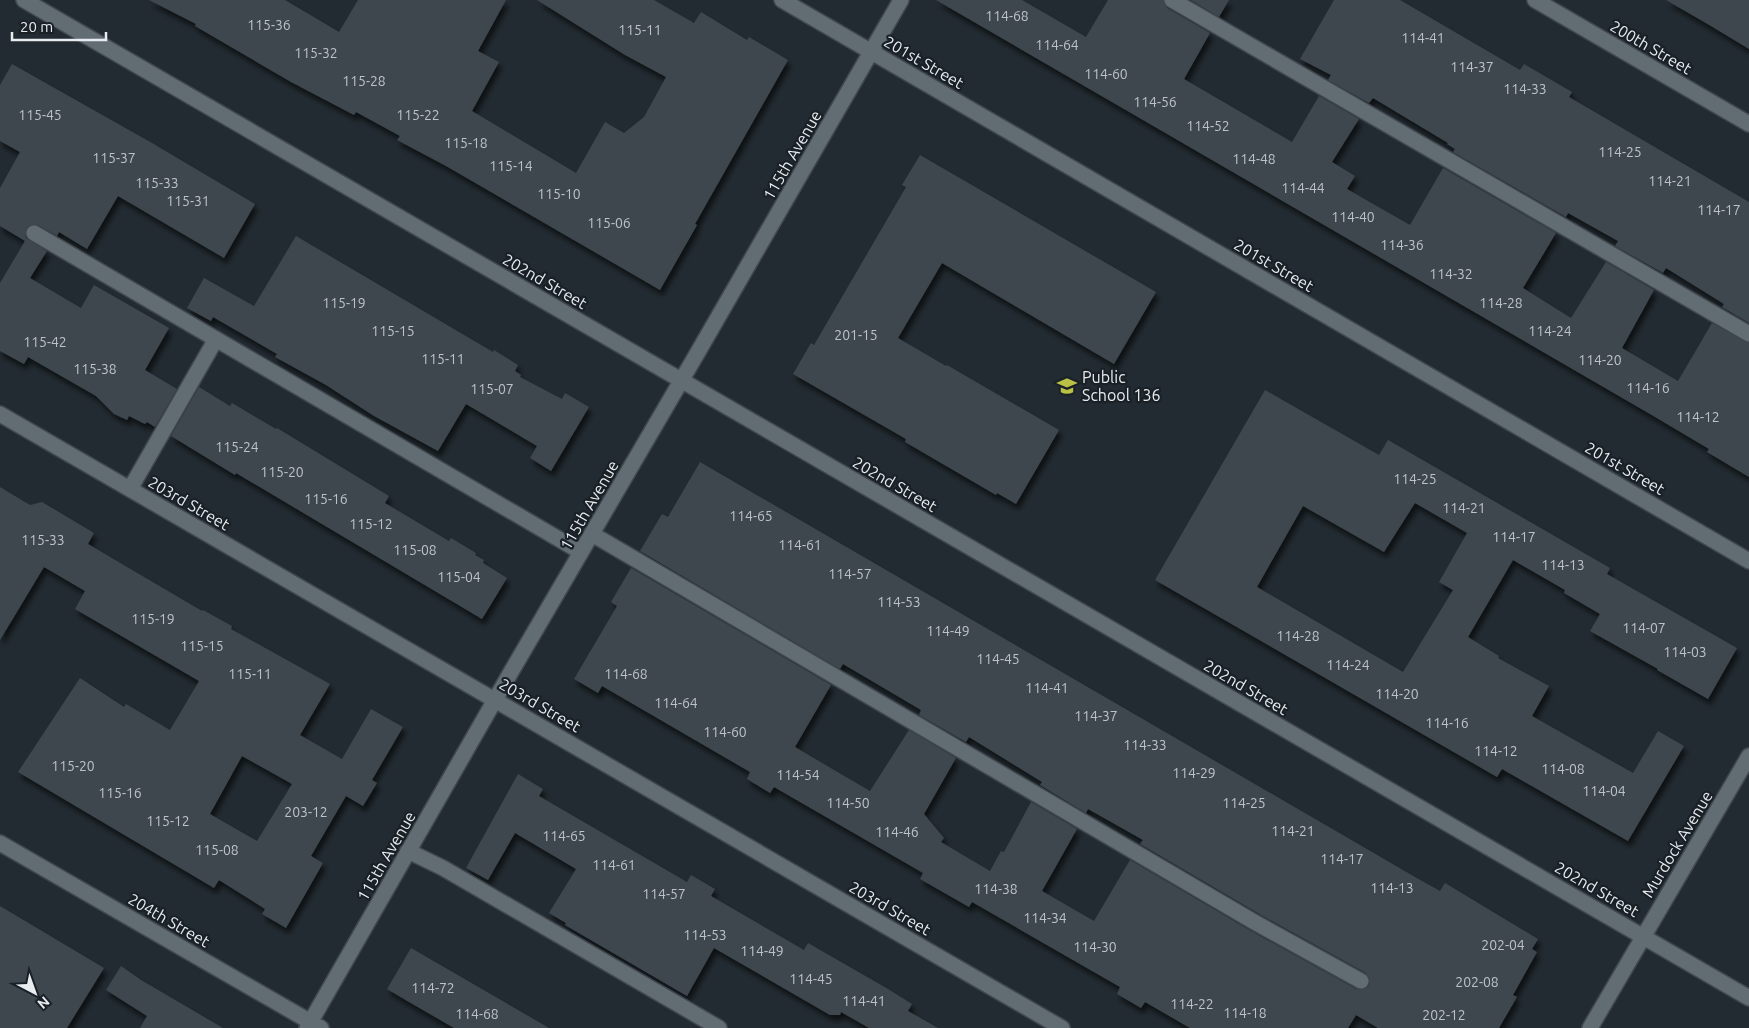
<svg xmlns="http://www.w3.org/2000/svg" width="1749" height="1028" font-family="Ubuntu,sans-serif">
	<defs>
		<filter id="shadow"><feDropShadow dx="3" dy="5.5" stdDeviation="2.5" flood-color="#0009"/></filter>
	</defs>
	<rect width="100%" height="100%" fill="#222b31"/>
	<!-- building -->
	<path fill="#3d474d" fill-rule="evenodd" filter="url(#shadow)" d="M149 0H285L339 32 358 0H506L478 51 499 62 472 111 576 173 605 122 624 133 644 117 666 77 625 55 537 0H654L694 23 701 12 747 40 749 37 788 60 695 224 697 225 660 290 446 166 397 140 400 136 356 112 354 115 291 82 195 26 196 24Z
		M936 0H1022L1086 37 1108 0H1163L1167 8 1210 33 1184 79 1292 142 1319 96 1359 119 1332 162 1355 176 1347 189 1410 225 1443 168 1556 233 1523 288 1571 318 1606 262 1654 290 1622 348 1678 381 1712 323 1749 343V477L1707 452 1709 449 1650 414Z
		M1191 0H1229L1219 17Z
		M1334 0H1400L1520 70 1524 64 1572 92 1569 97 1749 202V323L1722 307 1724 304 1666 268 1663 273 1615 246 1618 241 1568 213 1566 217 1453 152 1455 149 1447 144 1448 143 1373 98 1369 103 1328 80 1331 75 1300 59Z
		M1666 0H1749V49L1711 26Z
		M12 64 152 143 255 204 224 258 118 196 87 249 59 232 57 236 38 225H30L26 229 25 233 26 238 47 251 30 278 81 308 94 285 169 328 145 370 177 389 155 427 147 422 145 424 129 416 127 420 114 414 96 396 28 357 24 364 0 351V283L25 241 0 226V188L20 152 0 141V85Z
		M920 155 1156 292 1114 364 942 263 898 338 946 366 947 365 1059 430 1016 504 997 493 996 495 905 442 906 439 793 374 811 343 814 345 906 187 902 185Z
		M296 236 493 352 494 350 518 365 515 371 521 375 520 377 562 399 565 393 589 407 551 471 530 458 537 446 466 404 438 451 374 416 326 385 275 357 277 354 213 317 211 321 187 308 204 278 254 306Z
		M199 387 230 406 232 403 276 429 277 428 389 496 385 503 449 541 451 538 476 553 475 555 484 560 483 563 507 578 482 619 236 473 235 475 171 436Z
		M1265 390 1379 455 1388 440 1610 568 1607 574 1737 648 1708 699 1657 670 1658 669 1590 631 1600 614 1564 593 1565 590 1513 560 1468 637 1499 656 1498 658 1549 686 1532 716 1633 773 1658 731 1684 746 1628 841 1502 769 1497 777 1155 580ZM1415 503 1467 533 1439 582 1453 590 1403 672 1257 587 1303 506 1384 552Z
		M700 462 1415 877 1440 891 1445 883 1538 939 1532 949 1537 952 1513 995 1517 997 1499 1028H1378L1356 1015 1348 1028H1190L1145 1002 1141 1008 1117 994 1120 987 972 902 969 907 920 879 923 873 774 787 770 793 747 779 750 772 602 686 598 693 574 679 617 606 611 602 631 568 831 685 795 747 846 777 870 791 909 730 956 758 924 814 944 838 941 842 990 871 1001 851 1004 852 1031 802 1077 829 1042 891 1094 921 1130 860 1251 931 1356 989 1362 990 1369 986 1370 980 1366 973 1261 915 1140 844 1143 840 1088 809 1086 813 1040 785 1042 782 969 737 966 742 919 715 921 710 843 664 840 669 640 551 662 514 668 517Z
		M0 487 30 505 42 502 94 533 88 544 202 611 203 610 232 626 231 629 330 684 300 735 342 759 371 709 403 727 372 780 377 783 363 806 346 796 311 856 323 863 286 928 262 914 265 909 219 880 214 888 18 772 80 678 124 707 126 704 170 730 199 681 75 609 85 591 44 567 0 640ZM242 756 292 784 257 841 210 814Z
		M518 774 543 789 539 796 687 882 691 875 715 889 711 896 804 950 808 943 888 989 912 1004 908 1011 938 1028H869L841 1012 840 1015H830L714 948 687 996 565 925 566 923 549 913 576 869 515 833 488 880 466 868Z
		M0 906 104 968 67 1028H0Z
		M411 948 456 974 549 1028H454L409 1002 387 989Z
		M121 966 141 980 223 1028H140L147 1016 106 990Z"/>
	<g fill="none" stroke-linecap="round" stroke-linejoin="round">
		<defs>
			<path id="service" d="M1172 0 1749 334
				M34 233 581 552
				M130 489 216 339
				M592 534 1256 923 1361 981
				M408 851 443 868 719 1028"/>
			<path id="minor" d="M24 0 1749 998
				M782 0 1749 561
				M1535 0 1749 124
				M0 414 1062 1028
				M0 843 321 1028
				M307 1028 511 672 698 352 901 0
				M1590 1028 1749 756"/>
		</defs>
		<!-- service casing -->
		<use href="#service" stroke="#40474d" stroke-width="18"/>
		<!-- minor casing -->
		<use href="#minor" stroke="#40474d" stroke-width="18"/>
		<!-- service -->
		<use href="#service" stroke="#626c73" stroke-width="15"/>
		<!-- minor -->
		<use href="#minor" stroke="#626c73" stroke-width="15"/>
	</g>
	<!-- icons -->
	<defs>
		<symbol id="school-bare" viewBox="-9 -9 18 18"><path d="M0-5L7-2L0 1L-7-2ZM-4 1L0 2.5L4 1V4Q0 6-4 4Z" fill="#b9c146" stroke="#192127" stroke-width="2.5" paint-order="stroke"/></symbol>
	</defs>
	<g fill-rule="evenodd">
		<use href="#school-bare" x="1053" y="372" width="28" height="28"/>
	</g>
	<g text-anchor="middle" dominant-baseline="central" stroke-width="4.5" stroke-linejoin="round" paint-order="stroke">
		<!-- number labels -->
		<g font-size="14" fill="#bcc3c7">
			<text x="1007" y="16">114-68</text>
			<text x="269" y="25">115-36</text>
			<text x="640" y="30">115-11</text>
			<text x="1423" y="38">114-41</text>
			<text x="1057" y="45">114-64</text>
			<text x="316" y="53">115-32</text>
			<text x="1472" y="67">114-37</text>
			<text x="1106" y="74">114-60</text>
			<text x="364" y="81">115-28</text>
			<text x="1525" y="89">114-33</text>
			<text x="1155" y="102">114-56</text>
			<text x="40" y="115">115-45</text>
			<text x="418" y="115">115-22</text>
			<text x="1208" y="126">114-52</text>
			<text x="466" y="143">115-18</text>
			<text x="1620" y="152">114-25</text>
			<text x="114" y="158">115-37</text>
			<text x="1254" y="159">114-48</text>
			<text x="511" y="166">115-14</text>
			<text x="1670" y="181">114-21</text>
			<text x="157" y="183">115-33</text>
			<text x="1303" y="188">114-44</text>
			<text x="559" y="194">115-10</text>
			<text x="188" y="201">115-31</text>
			<text x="1719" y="210">114-17</text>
			<text x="1353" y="217">114-40</text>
			<text x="609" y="223">115-06</text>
			<text x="1402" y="245">114-36</text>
			<text x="1451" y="274">114-32</text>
			<text x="344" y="303">115-19</text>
			<text x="1501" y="303">114-28</text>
			<text x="393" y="331">115-15</text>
			<text x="1550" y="331">114-24</text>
			<text x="856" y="335">201-15</text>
			<text x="45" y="342">115-42</text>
			<text x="443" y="359">115-11</text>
			<text x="1600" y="360">114-20</text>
			<text x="95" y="369">115-38</text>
			<text x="1648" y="388">114-16</text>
			<text x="492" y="389">115-07</text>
			<text x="1698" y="417">114-12</text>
			<text x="237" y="447">115-24</text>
			<text x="282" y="472">115-20</text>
			<text x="1415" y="479">114-25</text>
			<text x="326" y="499">115-16</text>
			<text x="1464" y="508">114-21</text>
			<text x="751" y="516">114-65</text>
			<text x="371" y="524">115-12</text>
			<text x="1514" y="537">114-17</text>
			<text x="43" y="540">115-33</text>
			<text x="800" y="545">114-61</text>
			<text x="415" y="550">115-08</text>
			<text x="1563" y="565">114-13</text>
			<text x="850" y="574">114-57</text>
			<text x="459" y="577">115-04</text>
			<text x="899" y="602">114-53</text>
			<text x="153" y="619">115-19</text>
			<text x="1644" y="628">114-07</text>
			<text x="948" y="631">114-49</text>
			<text x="1298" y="636">114-28</text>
			<text x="202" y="646">115-15</text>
			<text x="1685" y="652">114-03</text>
			<text x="998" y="659">114-45</text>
			<text x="1348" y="665">114-24</text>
			<text x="250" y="674">115-11</text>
			<text x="626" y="674">114-68</text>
			<text x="1047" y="688">114-41</text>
			<text x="1397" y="694">114-20</text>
			<text x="676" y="703">114-64</text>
			<text x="1096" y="716">114-37</text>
			<text x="1447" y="723">114-16</text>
			<text x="725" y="732">114-60</text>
			<text x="1145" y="745">114-33</text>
			<text x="1496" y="751">114-12</text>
			<text x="73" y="766">115-20</text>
			<text x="1563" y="769">114-08</text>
			<text x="1194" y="773">114-29</text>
			<text x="798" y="775">114-54</text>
			<text x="1604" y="791">114-04</text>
			<text x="120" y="793">115-16</text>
			<text x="848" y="803">114-50</text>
			<text x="1244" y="803">114-25</text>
			<text x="306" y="812">203-12</text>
			<text x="168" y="821">115-12</text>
			<text x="1293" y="831">114-21</text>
			<text x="897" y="832">114-46</text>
			<text x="564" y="836">114-65</text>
			<text x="217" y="850">115-08</text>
			<text x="1342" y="859">114-17</text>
			<text x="614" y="865">114-61</text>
			<text x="1392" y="888">114-13</text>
			<text x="996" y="889">114-38</text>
			<text x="664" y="894">114-57</text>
			<text x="1045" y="918">114-34</text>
			<text x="705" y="935">114-53</text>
			<text x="1503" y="945">202-04</text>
			<text x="1095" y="947">114-30</text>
			<text x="762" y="951">114-49</text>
			<text x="811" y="979">114-45</text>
			<text x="1477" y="982">202-08</text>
			<text x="433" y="988">114-72</text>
			<text x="864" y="1001">114-41</text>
			<text x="1192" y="1004">114-22</text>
			<text x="1245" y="1013">114-18</text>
			<text x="477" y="1014">114-68</text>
			<text x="1444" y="1015">202-12</text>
		</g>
		<!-- street labels -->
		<g font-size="16" fill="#e7ecf0" stroke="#192127">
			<text transform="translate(1651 47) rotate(30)">200th Street</text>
			<text transform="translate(924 62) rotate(30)">201st Street</text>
			<text transform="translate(792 155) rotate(-60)">115th Avenue</text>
			<text transform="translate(1274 265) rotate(30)">201st Street</text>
			<text transform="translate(545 281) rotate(30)">202nd Street</text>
			<text transform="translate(1625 468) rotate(30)">201st Street</text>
			<text transform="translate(895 484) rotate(30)">202nd Street</text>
			<text transform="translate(189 503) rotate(30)">203rd Street</text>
			<text transform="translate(589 505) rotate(-60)">115th Avenue</text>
			<text transform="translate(1246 687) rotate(30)">202nd Street</text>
			<text transform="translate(540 705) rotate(30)">203rd Street</text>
			<text transform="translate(1677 844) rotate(-59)">Murdock Avenue</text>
			<text transform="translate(386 856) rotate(-60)">115th Avenue</text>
			<text transform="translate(1597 889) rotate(30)">202nd Street</text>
			<text transform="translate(890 908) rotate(30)">203rd Street</text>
			<text transform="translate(169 920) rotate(30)">204th Street</text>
		</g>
		<!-- poi labels -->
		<g font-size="16" fill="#e7ecf0" stroke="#192127" text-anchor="start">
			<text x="1082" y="377">Public<tspan x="1082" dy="18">School 136</tspan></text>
		</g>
	</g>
	<!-- north arrow -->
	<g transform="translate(35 993) rotate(139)" stroke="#192127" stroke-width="4" paint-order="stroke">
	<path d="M0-4L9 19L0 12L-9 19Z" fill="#e7ecf0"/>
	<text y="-8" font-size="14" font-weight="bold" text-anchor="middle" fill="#e7ecf0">N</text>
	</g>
	<!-- scale -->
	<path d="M12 32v8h94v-8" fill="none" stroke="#e7ecf0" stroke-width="2.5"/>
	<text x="20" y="32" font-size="15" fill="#e7ecf0" stroke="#192127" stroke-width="4" paint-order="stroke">20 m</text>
</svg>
